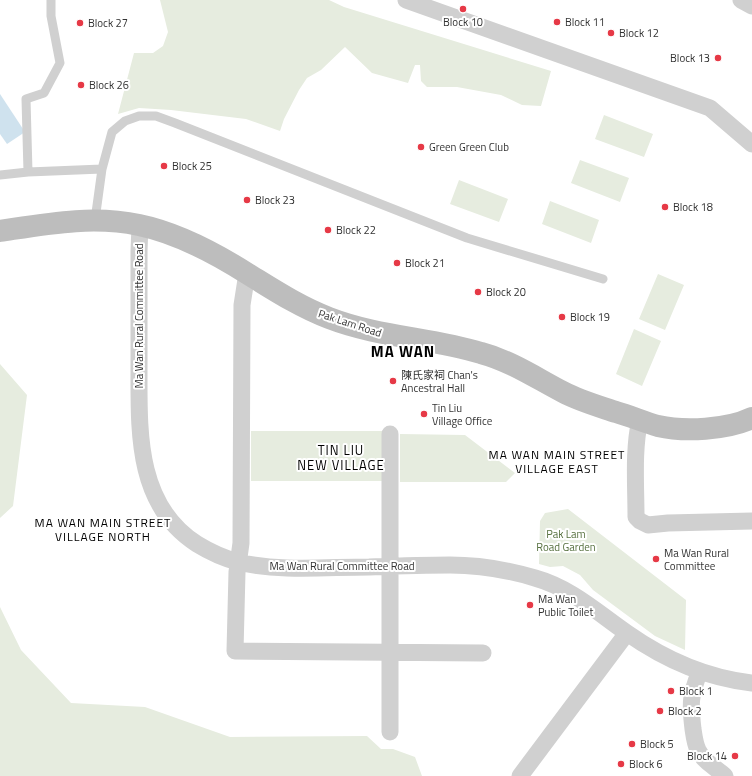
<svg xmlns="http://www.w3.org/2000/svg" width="752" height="776" font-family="'Titillium Web','Noto Sans TC',sans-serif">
	<rect width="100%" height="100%" fill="#fff"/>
	<!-- green -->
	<path fill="#e6ecdf" d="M160 0H329L344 7 551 71 541 106 522 105 501 95 457 87H427L421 81 420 65H415L408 83 372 73 345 47 321 70 307 78 299 90 284 119 280 131 246 119 171 110 139 108 118 114 134 53H153L163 46 168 32Z
		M604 115 653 134 644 157 595 139Z
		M580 160 629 178 620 202 571 183Z
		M459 180 508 199 499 222 450 204Z
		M550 201 599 220 591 243 542 224Z
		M658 274 684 285 665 330 639 319Z
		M634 329 661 341 642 386 616 374Z
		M0 364 27 395 13 506 0 518Z
		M251 431H382V481H251Z
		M400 434 465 435 515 473 506 482H400Z
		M568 509 686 600 685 650 655 636 593 590 580 575 563 566 550 567 539 564 540 521 545 513Z
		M0 607 21 650 71 703 145 707 230 737 367 736 381 749H393L415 757 422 776H0Z"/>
	<!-- water -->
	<path fill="#cfe2ee" d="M0 94 25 132 7 144 0 134Z"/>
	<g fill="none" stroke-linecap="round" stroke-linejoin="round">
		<!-- lane -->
		<path stroke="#d0d0d0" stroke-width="9" d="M28 172 26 99 44 93 60 63 51 16V0
			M0 175 28 172 102 169
			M95 220 102 169 112 132 125 121 139 116H156L175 123 467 238 603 279"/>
		<!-- street -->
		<path stroke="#d0d0d0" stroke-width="17" d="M406 0 710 108 752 144
			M741 0 752 6
			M140 225 139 251C139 290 139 329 139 368 139 432 136 505 197 544 210 552 223 558 238 562 281 572 326 567 369 567 396 566 423 565 450 565 478 565 508 570 535 578 571 588 598 613 627 633 664 659 707 678 752 683
			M247 273 242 305 241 543 237 572 235 651 483 653
			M640 419C633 451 636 484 636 517L640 521 648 525 668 523 752 521
			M390 434V732
			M700 671C690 695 690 704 693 729 694 736 695 744 698 750 703 761 716 768 725 776
			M520 776 627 633"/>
		<!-- secondary -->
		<path stroke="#bdbdbd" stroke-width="22" d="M0 231C46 224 92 215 139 225 178 233 215 253 248 274 274 290 300 307 329 318 378 337 431 338 481 353 511 361 536 378 563 392 580 401 598 406 616 412 630 416 644 422 658 426 684 432 727 430 752 418"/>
	</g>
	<!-- markers -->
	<g fill="#e63946" stroke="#fff" stroke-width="1.5">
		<circle cx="463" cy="9" r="4"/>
		<circle cx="557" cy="22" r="4"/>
		<circle cx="80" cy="23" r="4"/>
		<circle cx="611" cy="33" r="4"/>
		<circle cx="718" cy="58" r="4"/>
		<circle cx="81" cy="85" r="4"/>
		<circle cx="421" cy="147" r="4"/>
		<circle cx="164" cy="166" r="4"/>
		<circle cx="247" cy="200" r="4"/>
		<circle cx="665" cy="207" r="4"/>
		<circle cx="328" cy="230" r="4"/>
		<circle cx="397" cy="263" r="4"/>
		<circle cx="478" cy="292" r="4"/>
		<circle cx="562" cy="317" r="4"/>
		<circle cx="393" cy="381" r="4"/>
		<circle cx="424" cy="414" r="4"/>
		<circle cx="656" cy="559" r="4"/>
		<circle cx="530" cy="605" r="4"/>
		<circle cx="671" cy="691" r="4"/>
		<circle cx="660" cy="711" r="4"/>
		<circle cx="632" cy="744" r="4"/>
		<circle cx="735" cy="756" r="4"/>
		<circle cx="621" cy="764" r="4"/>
	</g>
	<g text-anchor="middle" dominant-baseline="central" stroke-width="4" stroke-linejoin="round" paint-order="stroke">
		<!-- poi labels -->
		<g font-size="11" fill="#333" stroke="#fff" text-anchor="start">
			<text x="463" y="22" text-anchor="middle">Block 10</text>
			<text x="565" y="22">Block 11</text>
			<text x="88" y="23">Block 27</text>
			<text x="619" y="33">Block 12</text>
			<text x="710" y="58" text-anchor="end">Block 13</text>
			<text x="89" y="85">Block 26</text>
			<text x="429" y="147">Green Green Club</text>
			<text x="172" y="166">Block 25</text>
			<text x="255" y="200">Block 23</text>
			<text x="673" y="207">Block 18</text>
			<text x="336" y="230">Block 22</text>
			<text x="405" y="263">Block 21</text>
			<text x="486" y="292">Block 20</text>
			<text x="570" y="317">Block 19</text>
			<text x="401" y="375">陳氏家祠 Chan's<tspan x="401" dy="13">Ancestral Hall</tspan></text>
			<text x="432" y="408">Tin Liu<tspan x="432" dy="13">Village Office</tspan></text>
			<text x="664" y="553">Ma Wan Rural<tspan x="664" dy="13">Committee</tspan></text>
			<text x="538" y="599">Ma Wan<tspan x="538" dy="13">Public Toilet</tspan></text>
			<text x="679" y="691">Block 1</text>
			<text x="668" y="711">Block 2</text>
			<text x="640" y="744">Block 5</text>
			<text x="727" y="756" text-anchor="end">Block 14</text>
			<text x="629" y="764">Block 6</text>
		</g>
		<!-- street labels -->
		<g font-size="11" fill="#333" stroke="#fff">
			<text transform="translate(139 316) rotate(-90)">Ma Wan Rural Committee Road</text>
			<text transform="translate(350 323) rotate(18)">Pak Lam Road</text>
			<text x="342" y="566">Ma Wan Rural Committee Road</text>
		</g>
		<!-- park labels -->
		<g font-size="11" fill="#56703f" stroke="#fff">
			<text x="566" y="534">Pak Lam<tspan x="566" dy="13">Road Garden</tspan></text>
		</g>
		<!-- neighbourhood labels -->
		<g font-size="12" letter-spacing="1" fill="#000" stroke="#fff">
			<text x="557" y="454">MA WAN MAIN STREET<tspan x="557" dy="14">VILLAGE EAST</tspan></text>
			<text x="103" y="522">MA WAN MAIN STREET<tspan x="103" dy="14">VILLAGE NORTH</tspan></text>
		</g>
		<!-- quarter labels -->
		<g font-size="13" letter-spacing="1" fill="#000" stroke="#fff">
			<text x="341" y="450">TIN LIU<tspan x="341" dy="15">NEW VILLAGE</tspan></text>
		</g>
		<!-- district labels -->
		<g font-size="15" font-weight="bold" letter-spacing="1" fill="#000" stroke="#fff">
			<text x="403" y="351">MA WAN</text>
		</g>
	</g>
</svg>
